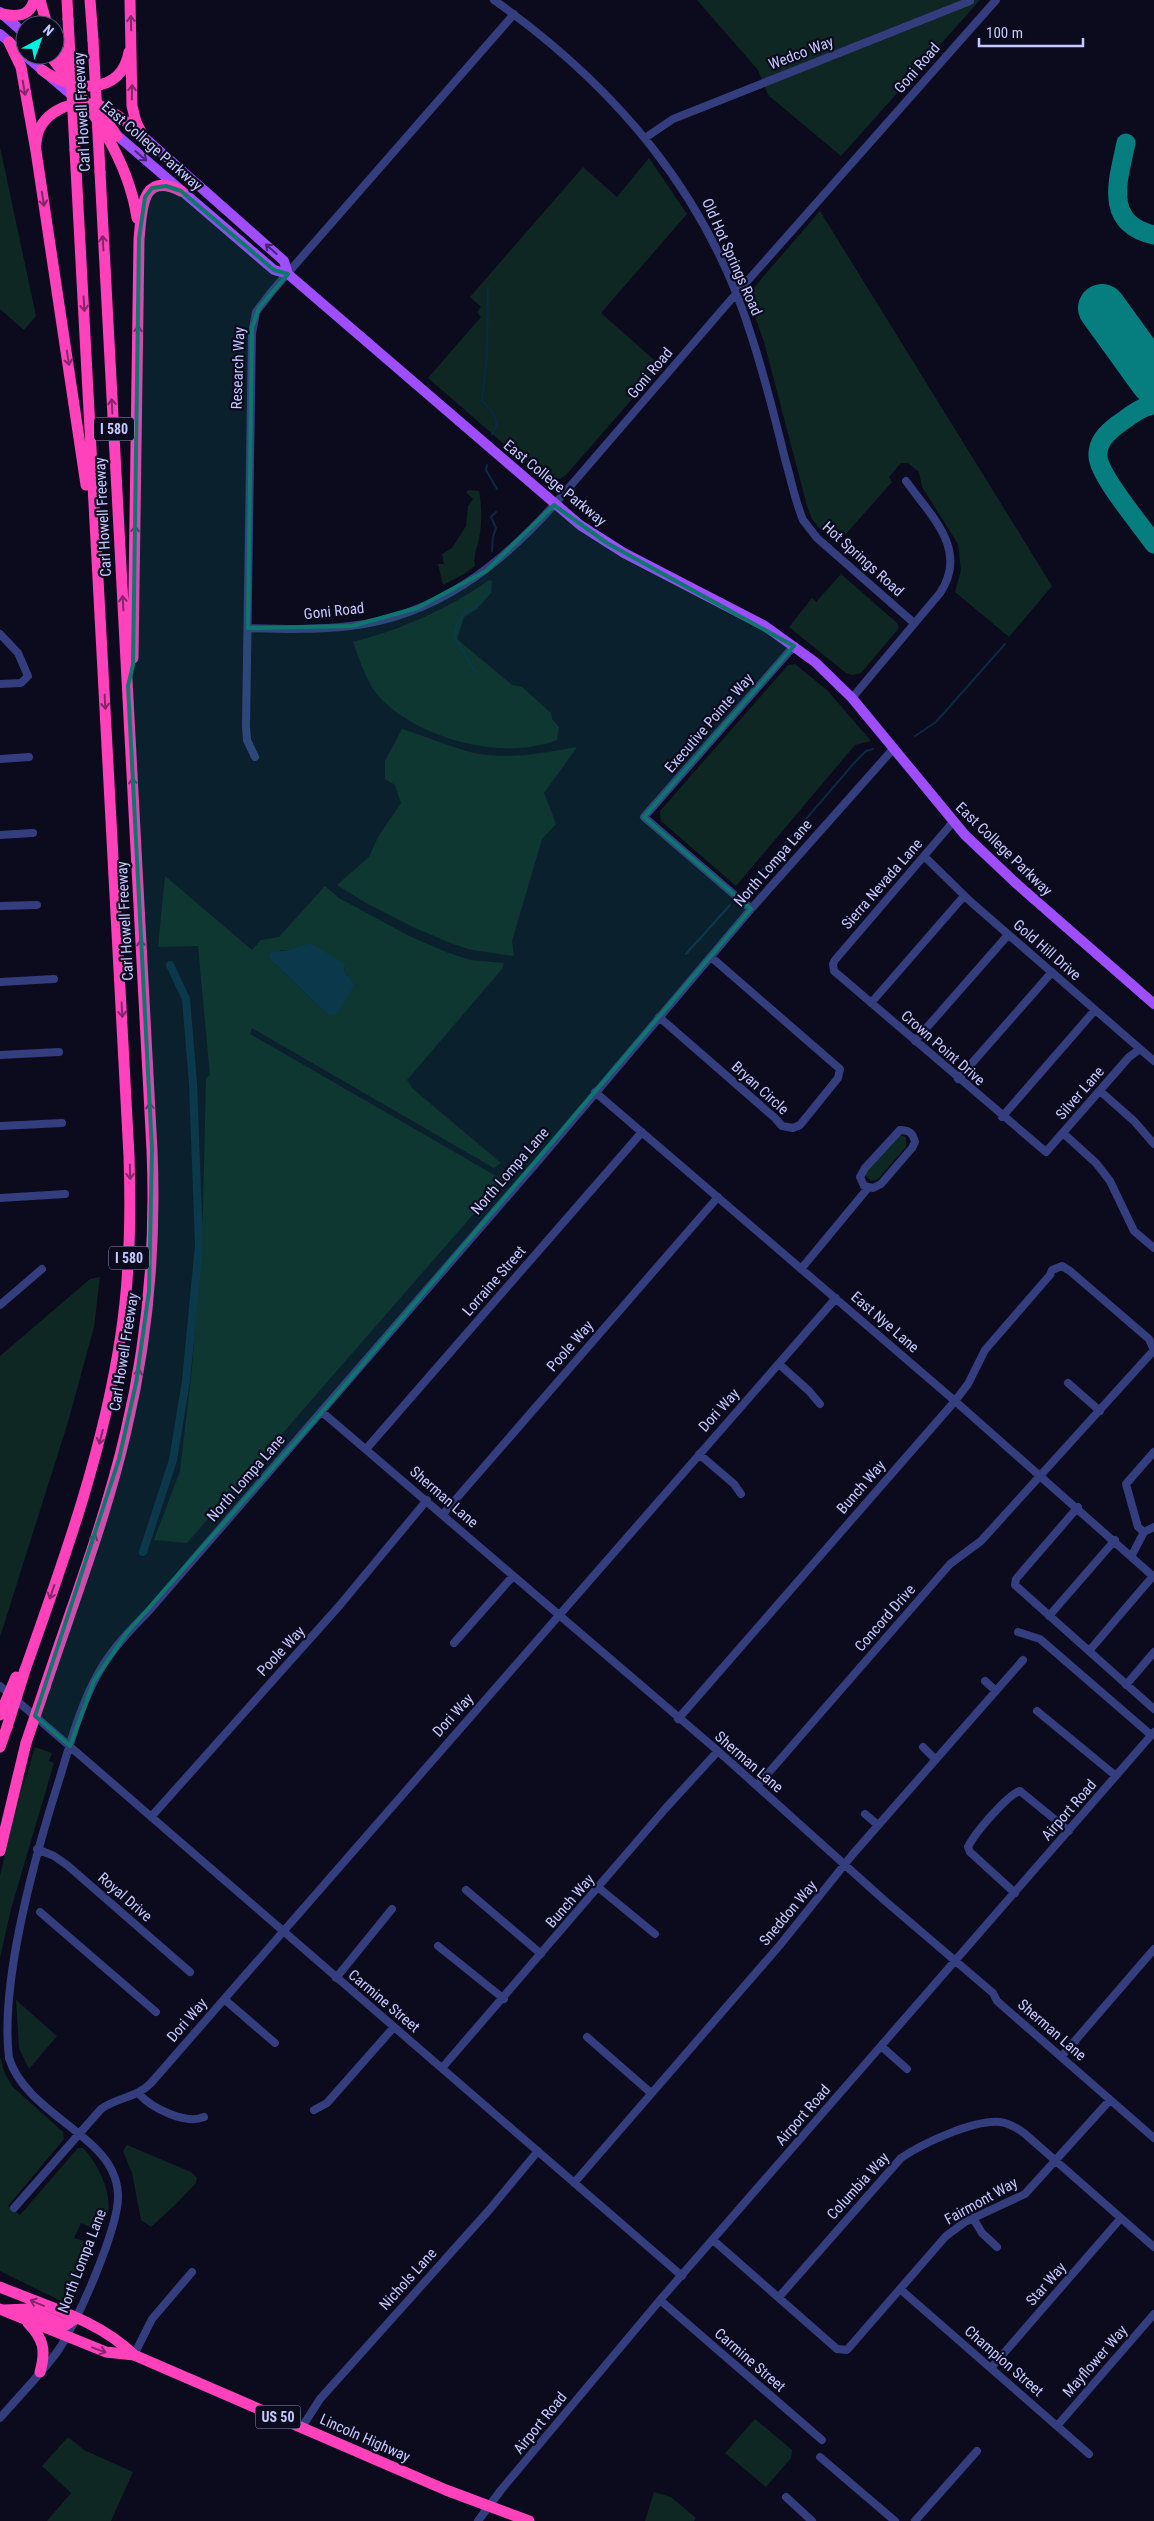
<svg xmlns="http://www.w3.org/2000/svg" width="1154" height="2521" font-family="'Roboto Condensed',sans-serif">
	<rect width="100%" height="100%" fill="#0b0b1d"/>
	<!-- green -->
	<path fill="#0e2722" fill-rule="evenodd" d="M697 0H980L841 156 768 95 758 70Z
		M0 147 36 316 24 330 0 309Z
		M649 158 687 214 601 313 661 366 566 475 558 480 542 477 428 378 481 317 477 312 481 307 470 297 583 167 617 197Z
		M820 211 1052 586 1009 637 955 592 961 570 958 544 922 487 919 472 908 463H901L889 477 892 482 837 544 819 528 812 519 807 506 764 342 751 305 750 292Z
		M469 490 479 491C482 506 482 524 479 539 477 549 473 555 475 566L464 574 443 585 438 564H444L442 554 452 548 466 526 468 506 473 499 466 492Z
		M841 574 897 623 899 628 861 673 852 675 846 673 789 627 812 598 816 602Z
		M489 580 492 581 491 593 477 609 464 617 457 639 512 685 522 687 551 713 552 719 559 727 557 740C503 761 423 740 382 700 367 685 360 661 353 642 402 629 447 610 489 580Z
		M795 664 827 690 871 741 855 745 736 886 661 821 660 811 788 665Z
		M402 729C425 736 450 747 474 753 508 760 544 753 577 747L544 793 556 824 542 839 512 941 514 956 472 950 453 944 415 928 366 903 337 885 369 857 378 837 401 803 395 785 385 779V761Z
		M165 876 252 950 261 940 279 937 325 886 339 898 409 936 446 952 470 960 504 963 502 969 407 1080 413 1089 501 1163 494 1168 252 1028 250 1034 503 1180 187 1543 154 1540 180 1471 192 1368 203 1209 206 1078 210 1075 198 946 158 947ZM281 950H290L345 967 344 971 355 984 327 1014 268 957Z
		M899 1135 906 1137V1147L878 1179 871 1181 866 1176V1169Z
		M100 1277 94 1327 68 1422 0 1637V1356L90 1279Z
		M35 1747 52 1753 49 1761 54 1763 11 1909 0 1958V1876L12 1823Z
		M16 2000 57 2036 29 2069 19 2048Z
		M0 2057 5 2074 13 2087 63 2132 64 2139 8 2206 20 2215 78 2148H83C100 2165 123 2212 97 2230L81 2223 74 2238 93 2244 73 2298 65 2303 0 2271Z
		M127 2145 191 2172 197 2178 196 2183 176 2204 151 2227 141 2220 132 2173 123 2151Z
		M755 2419 792 2450 791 2458 766 2487 725 2453Z
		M68 2437 84 2450 133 2472 111 2521H47L71 2493 42 2466Z
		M654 2492 671 2497 696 2518 694 2521H645Z"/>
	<!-- water -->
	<path fill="#0a2942" d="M310 943 345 964 344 971 355 984 338 1012 333 1015 327 1014 268 957 272 952 290 950Z"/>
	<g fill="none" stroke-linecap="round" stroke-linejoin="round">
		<!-- stream -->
		<path stroke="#0a2942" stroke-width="2" d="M488 286 487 358 482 401 493 412 497 425 492 434
			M487 465 486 470 497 489
			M492 551 493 537 496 528 491 517 496 512
			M476 673 454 636 457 623 464 613 474 608 486 593 488 586
			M915 736 936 722 1005 644
			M744 891 855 762 866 751 873 749
			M686 954 730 905"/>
		<!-- canal -->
		<path stroke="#0a2942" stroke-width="8" d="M143 1552 173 1460 186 1381 199 1245 193 1083 186 999 170 965"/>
		<!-- taxiway -->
		<path stroke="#067e7f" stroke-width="19" d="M1126 143C1118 181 1103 223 1154 235
			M1154 405C1139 407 1129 417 1117 425 1107 433 1097 442 1098 456 1098 475 1142 526 1154 544"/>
		<!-- runway -->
		<path stroke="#067e7f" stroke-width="48" d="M1102 308 1154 380"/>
		<!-- minor -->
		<path stroke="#343d7e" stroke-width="8" d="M494 0C615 86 708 194 752 338 765 378 775 418 785 459 791 479 795 501 803 520L817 538 914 623
			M645 138 673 119 970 1
			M248 628C282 629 316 630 350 626 436 616 499 566 554 505L728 303 996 0
			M0 634 18 653 28 676 21 683 0 684
			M852 698 940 593C969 550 931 516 906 481
			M255 757 247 740 246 726 252 334 256 312 273 290 514 14
			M0 759 29 757
			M953 822 835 960 833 964 834 971 1046 1152 1129 1057 1140 1049
			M0 835 33 833
			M924 856 971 902 1154 1061
			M0 906 37 905
			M751 909 644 817 794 646
			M0 982 54 979
			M871 1003 964 896
			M659 1017 775 1118 782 1126 793 1128 800 1125 838 1078 840 1069 711 957
			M915 1041 1008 935
			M0 1055 59 1052
			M958 1079 1052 972
			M1100 1091 1134 1121 1154 1144
			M595 1092 955 1401 1154 1577
			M1002 1117 1095 1010
			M0 1126 62 1123
			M900 1130C910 1130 913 1134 915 1142L912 1148 881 1184 873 1188 864 1186 860 1177 865 1168Z
			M1063 1133 1096 1163 1110 1181 1134 1231 1154 1248
			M0 1198 65 1194
			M801 1269 868 1188
			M0 1305 42 1269
			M779 1364 809 1391 820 1404
			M1068 1383 1100 1411
			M322 1412 718 1751 884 1900 993 1993 997 2001 1154 2138
			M367 1448 642 1132
			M699 1454 734 1484 741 1494
			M1078 1507 1016 1579 1015 1585 1154 1709
			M443 1514 718 1197
			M1144 1532 1154 1527
			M1132 1555 1144 1532 1138 1527 1126 1484 1154 1452
			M1049 1616 1115 1540
			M1018 1632 1040 1639 1151 1735
			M454 1643 513 1576
			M1089 1651 1153 1576
			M985 1681 996 1691
			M1126 1685 1154 1652
			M0 1686 682 2276
			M1037 1711 1116 1776
			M678 1719 955 1401 968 1384 985 1350 1050 1275 1052 1270 1062 1266 1070 1271 1149 1339 1154 1350
			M923 1747 935 1759
			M757 1786 950 1564 981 1541 1154 1350
			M865 1814 878 1825
			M151 1817 340 1605 427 1500
			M37 1849 54 1856 67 1865 190 1972
			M599 1888 655 1934
			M466 1890 541 1954
			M1015 1893 970 1852 968 1847C974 1834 1008 1794 1020 1791L1069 1831
			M40 1912 156 2012
			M438 1946 504 1999
			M336 1978 392 1909
			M224 1999 275 2043
			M587 2037 651 2093
			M881 2046 907 2069
			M1061 2057 1154 1949
			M442 2068 665 1809 718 1751
			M139 2094C152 2108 185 2125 204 2117
			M314 2110 327 2103 394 2027
			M574 2183 780 1945 853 1854 1023 1660
			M14 2208 101 2109C117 2097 137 2098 151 2083L836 1298
			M973 2218 982 2233 997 2247
			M713 2240 837 2349 847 2350 946 2236 965 2222 1025 2194 1110 2100
			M900 2289 1089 2454
			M779 2297 901 2158C923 2143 973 2120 1000 2122 1009 2123 1017 2128 1024 2133L1154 2247
			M660 2300 822 2440
			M134 2355 152 2319 192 2272
			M991 2368 1121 2218
			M0 2418C19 2396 40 2375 57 2352 76 2326 120 2225 118 2194 117 2177 109 2162 97 2150 69 2121 21 2098 9 2058 0 1985 33 1864 55 1793 68 1753 78 1709 99 1672 112 1649 130 1630 148 1612L545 1153 751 909 894 748
			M1057 2426 1154 2314
			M302 2427 320 2399 490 2209 538 2151
			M820 2457 895 2521
			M786 2497 812 2521
			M478 2521 501 2490 660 2300 1154 1732
			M915 2521 977 2451"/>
		<!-- major -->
		<path stroke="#9e4dff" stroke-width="10" d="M0 12 25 34
			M0 34 75 98
			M112 131 274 270 288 274 580 525 624 553 765 626 815 662 852 698 965 835 1018 885 1154 1004
			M137 131 284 261 288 274"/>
		<!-- highway -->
		<path stroke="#ff41bc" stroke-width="11" d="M40 0 47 25
			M67 0 68 19
			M90 0 93 40
			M130 0 132 106 136 122 143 136
			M2 14C16 17 30 17 34 0
			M9 42 21 67 36 151 86 485
			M55 44 73 72
			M52 58C89 105 128 157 137 218
			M42 70C71 91 121 97 129 52
			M95 104 117 136
			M36 144C37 112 74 97 101 106 111 110 119 117 128 123
			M133 658 139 239C142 212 140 170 181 191
			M25 1670C64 1560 104 1449 121 1334 130 1275 131 1215 129 1156L75 150
			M45 1687C73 1603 106 1518 126 1431 148 1339 156 1245 152 1150L100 172
			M0 1747 7 1727
			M0 1851 26 1743
			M0 2287C45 2306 99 2320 134 2355L446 2490 529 2521
			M0 2309 106 2352 134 2355
			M4 2310 27 2309 66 2325 75 2319
			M28 2323C44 2339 46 2351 40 2372"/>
		<!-- highway-bridge -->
		<path stroke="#ff41bc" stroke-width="11" d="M68 19 75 150
			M93 40 100 172
			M0 1715 16 1677
			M7 1727 25 1670
			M26 1743 45 1687"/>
	</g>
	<!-- one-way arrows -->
	<defs><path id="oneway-shaft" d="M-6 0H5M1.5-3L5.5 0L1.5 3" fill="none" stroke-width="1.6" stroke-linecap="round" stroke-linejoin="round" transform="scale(1.25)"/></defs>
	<g stroke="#85266c">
		<use href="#oneway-shaft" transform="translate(131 23) rotate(-91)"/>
		<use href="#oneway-shaft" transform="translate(24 88) rotate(80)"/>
		<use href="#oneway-shaft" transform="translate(132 92) rotate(-89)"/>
		<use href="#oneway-shaft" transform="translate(43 199) rotate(81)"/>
		<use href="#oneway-shaft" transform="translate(103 243) rotate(-93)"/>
		<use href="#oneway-shaft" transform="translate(84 304) rotate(87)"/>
		<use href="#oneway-shaft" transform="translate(138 333) rotate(-89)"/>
		<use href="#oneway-shaft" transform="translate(68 358) rotate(81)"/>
		<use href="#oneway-shaft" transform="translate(112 406) rotate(-93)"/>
		<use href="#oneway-shaft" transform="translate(135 533) rotate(-89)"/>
		<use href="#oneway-shaft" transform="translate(123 603) rotate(-93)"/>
		<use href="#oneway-shaft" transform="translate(105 702) rotate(87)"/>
		<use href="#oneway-shaft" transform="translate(133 785) rotate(-93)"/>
		<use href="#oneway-shaft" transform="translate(141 947) rotate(-93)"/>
		<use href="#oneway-shaft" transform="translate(122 1010) rotate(87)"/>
		<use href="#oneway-shaft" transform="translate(150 1110) rotate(-93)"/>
		<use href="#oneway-shaft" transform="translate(130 1172) rotate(89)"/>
		<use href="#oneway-shaft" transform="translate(138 1376) rotate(-80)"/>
		<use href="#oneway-shaft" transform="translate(101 1437) rotate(104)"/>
		<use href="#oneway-shaft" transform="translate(93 1541) rotate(-72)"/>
		<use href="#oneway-shaft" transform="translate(52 1592) rotate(109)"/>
		<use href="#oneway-shaft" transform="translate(37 2303) rotate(-157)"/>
		<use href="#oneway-shaft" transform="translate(99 2350) rotate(20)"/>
	</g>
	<g stroke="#462577">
		<use href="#oneway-shaft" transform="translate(141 156) rotate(41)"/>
		<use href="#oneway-shaft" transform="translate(271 249) rotate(-138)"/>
	</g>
	<!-- marked area -->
	<path fill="#0f766e" fill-opacity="0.2" stroke="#0f766e" stroke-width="4" stroke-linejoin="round" d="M166 186 181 191 274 270 288 274 259 308 252 328 248 628 352 626 417 608 486 571 554 505 607 543 794 646 644 817 751 909 322 1412 126 1634 94 1681 70 1746 35 1716 119 1459 136 1383 149 1291 152 1150 128 686 133 665 139 239 145 197 152 188Z"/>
	<g text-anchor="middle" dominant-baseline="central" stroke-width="4.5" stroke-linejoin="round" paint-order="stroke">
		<!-- shield labels -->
		<g fill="#0b0b1d" stroke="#8e90bb" stroke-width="1">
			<rect x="94" y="417.5" width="40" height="23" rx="4"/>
			<rect x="109" y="1246.5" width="40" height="23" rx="4"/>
			<rect x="255.5" y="2405.5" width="45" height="23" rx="4"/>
		</g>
		<g font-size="14" font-weight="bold" fill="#c6c9ff">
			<text x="114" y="429">I 580</text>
			<text x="129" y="1258">I 580</text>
			<text x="278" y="2417">US 50</text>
		</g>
		<!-- street labels -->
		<g font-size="15" fill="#c6c9ff" stroke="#0b0b1d">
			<text transform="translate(801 53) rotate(-21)">Wedco Way</text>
			<text transform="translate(917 68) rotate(-49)">Goni Road</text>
			<text transform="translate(82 112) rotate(-93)">Carl Howell Freeway</text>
			<text transform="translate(152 146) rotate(41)">East College Parkway</text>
			<text transform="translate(732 257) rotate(66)">Old Hot Springs Road</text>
			<text transform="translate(238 368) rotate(-88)">Research Way</text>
			<text transform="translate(650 373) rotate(-50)">Goni Road</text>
			<text transform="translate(555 483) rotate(39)">East College Parkway</text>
			<text transform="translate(103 517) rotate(-93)">Carl Howell Freeway</text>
			<text transform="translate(863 559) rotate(42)">Hot Springs Road</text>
			<text transform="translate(334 611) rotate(-6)">Goni Road</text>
			<text transform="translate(709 723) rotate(-49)">Executive Pointe Way</text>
			<text transform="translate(1004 849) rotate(44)">East College Parkway</text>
			<text transform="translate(773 863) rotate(-49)">North Lompa Lane</text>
			<text transform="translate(882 884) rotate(-49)">Sierra Nevada Lane</text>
			<text transform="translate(125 921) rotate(-93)">Carl Howell Freeway</text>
			<text transform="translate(1047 950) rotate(41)">Gold Hill Drive</text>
			<text transform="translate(943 1048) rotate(41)">Crown Point Drive</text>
			<text transform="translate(760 1088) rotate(42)">Bryan Circle</text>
			<text transform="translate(1080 1093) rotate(-49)">Silver Lane</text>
			<text transform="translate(510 1171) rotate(-49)">North Lompa Lane</text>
			<text transform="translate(494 1281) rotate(-49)">Lorraine Street</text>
			<text transform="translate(885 1322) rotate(41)">East Nye Lane</text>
			<text transform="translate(570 1346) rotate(-49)">Poole Way</text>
			<text transform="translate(124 1352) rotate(-81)">Carl Howell Freeway</text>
			<text transform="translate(719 1410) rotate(-48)">Dori Way</text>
			<text transform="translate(246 1478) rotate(-49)">North Lompa Lane</text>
			<text transform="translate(861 1487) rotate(-49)">Bunch Way</text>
			<text transform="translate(444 1497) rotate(41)">Sherman Lane</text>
			<text transform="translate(885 1618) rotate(-49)">Concord Drive</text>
			<text transform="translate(281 1651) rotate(-47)">Poole Way</text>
			<text transform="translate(453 1715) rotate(-48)">Dori Way</text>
			<text transform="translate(749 1762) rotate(41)">Sherman Lane</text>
			<text transform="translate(1069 1810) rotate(-49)">Airport Road</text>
			<text transform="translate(125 1897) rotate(41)">Royal Drive</text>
			<text transform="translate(570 1901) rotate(-49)">Bunch Way</text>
			<text transform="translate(788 1913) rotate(-50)">Sneddon Way</text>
			<text transform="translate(384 2001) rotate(40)">Carmine Street</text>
			<text transform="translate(187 2020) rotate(-49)">Dori Way</text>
			<text transform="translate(1052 2030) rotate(41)">Sherman Lane</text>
			<text transform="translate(803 2115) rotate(-49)">Airport Road</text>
			<text transform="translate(858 2186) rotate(-48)">Columbia Way</text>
			<text transform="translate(981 2201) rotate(-29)">Fairmont Way</text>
			<text transform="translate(82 2261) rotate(-69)">North Lompa Lane</text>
			<text transform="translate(408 2279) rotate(-48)">Nichols Lane</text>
			<text transform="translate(1046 2284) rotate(-49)">Star Way</text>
			<text transform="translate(750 2360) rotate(41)">Carmine Street</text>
			<text transform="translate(1004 2361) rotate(41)">Champion Street</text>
			<text transform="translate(1095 2361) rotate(-49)">Mayflower Way</text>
			<text transform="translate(540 2423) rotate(-51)">Airport Road</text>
			<text transform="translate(365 2438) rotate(24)">Lincoln Highway</text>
		</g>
	</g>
	<!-- north arrow -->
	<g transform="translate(40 40) rotate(41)"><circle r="24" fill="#0b0b1d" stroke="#565777"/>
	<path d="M0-4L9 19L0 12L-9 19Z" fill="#00f1e1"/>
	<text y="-8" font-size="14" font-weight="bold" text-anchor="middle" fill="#c6c9ff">N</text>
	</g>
	<!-- scale -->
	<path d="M979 38v8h104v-8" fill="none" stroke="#c6c9ff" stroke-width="2.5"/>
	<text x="986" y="38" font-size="15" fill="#c6c9ff" stroke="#0b0b1d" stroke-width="4" paint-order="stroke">100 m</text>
</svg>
